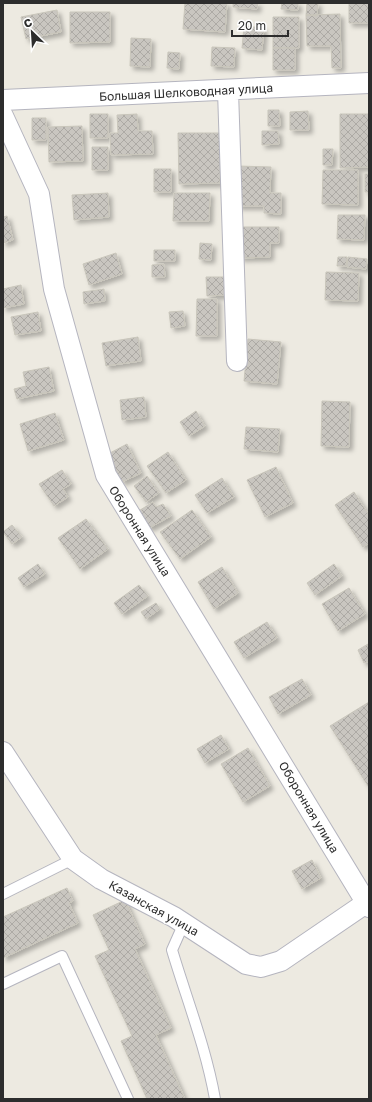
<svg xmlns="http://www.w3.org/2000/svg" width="372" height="1102" font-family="'Golos Text',sans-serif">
	<defs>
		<pattern id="building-cross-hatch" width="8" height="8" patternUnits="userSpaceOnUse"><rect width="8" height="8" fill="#c9c6c0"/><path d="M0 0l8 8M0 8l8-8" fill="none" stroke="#adaaa5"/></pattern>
		<filter id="shadow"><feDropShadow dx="3.5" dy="3.5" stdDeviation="2" flood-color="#0004"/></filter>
	</defs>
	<rect width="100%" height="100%" fill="#edeae1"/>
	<!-- building -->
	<path fill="url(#building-cross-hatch)" stroke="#c9c6bb" filter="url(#shadow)" d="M185 3H227L225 32 183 29Z
		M233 3H258L257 9 233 7Z
		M282 3H298V10L281 9Z
		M307 3H318L317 16 306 15Z
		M349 3H369V23H349Z
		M57 10 61 32 26 39 21 17Z
		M70 12H110V42L70 43Z
		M340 14 341 68H332L331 46H307L306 15Z
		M273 17H299V48H273Z
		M244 26 264 28 262 50 242 48Z
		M131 38 151 39 150 67 130 66Z
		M212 47 235 48 234 67 211 66Z
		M273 48H295V70H273Z
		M168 52 180 53 179 69 167 68Z
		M268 110H279L280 126H268Z
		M308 111 309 130H290V112Z
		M90 114H108V138H90Z
		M137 114 138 131H152L153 154 111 155 110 133H118L117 115Z
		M340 114H369V167L340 168Z
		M32 118H46V140H32Z
		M82 126 83 161 49 162 48 127Z
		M262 131H278L279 144 262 145Z
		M178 133H220V183L179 184Z
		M92 147H108V170H92Z
		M323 149H333L332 165H323Z
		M238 166 271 167 270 193H281V214L264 213V206H237Z
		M154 169H171V192H154Z
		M323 170H358V205L322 204Z
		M365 174H369V192H365Z
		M108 193 109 217 74 220 72 195Z
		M174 193H210L209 221H173Z
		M338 215H365L364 240 337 239Z
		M7 216 13 240 3 243V217Z
		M240 227H279V243H270V257L240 258Z
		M200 243 212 244 211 260 199 259Z
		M154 250H175V261H154Z
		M116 253 122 274 89 285 83 264Z
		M338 257H347L346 266H337Z
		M348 257 367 259 366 269 347 267Z
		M164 264 165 277H152V265Z
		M326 272 359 273 358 301 325 300Z
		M206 277H226V295L207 296Z
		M21 285 24 304 3 308V289Z
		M104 289 105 301 84 304 83 292Z
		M197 299H217V336H196Z
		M183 311 185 326 171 328 169 312Z
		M38 312 41 331 15 335 11 317Z
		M138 337 141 361 106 366 102 343Z
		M248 339 281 342 277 384 244 381Z
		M49 367 54 391 17 399 14 389 26 386 23 372Z
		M144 397 146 417 122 420 120 400Z
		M322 401 350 402 349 447 321 446Z
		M196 411 205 426 189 436 180 422Z
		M55 413 64 440 28 451 20 424Z
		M246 427 280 429 278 452 244 449Z
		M127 444 141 473 122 482 108 454Z
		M168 452 186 480 166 493 147 466Z
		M276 467 293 503 265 517 247 480Z
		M62 470 71 484 63 489 68 497 54 506 39 484Z
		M147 476 159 493 146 502 134 486Z
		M222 478 234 497 207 513 195 495Z
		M354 492 369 515V543L363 547 335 505Z
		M153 502 156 507 163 504 171 516 149 528 137 512Z
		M192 510 211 537 180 559 160 532Z
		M86 519 108 549 80 569 58 538Z
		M12 525 22 537 12 544 3 532Z
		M38 564 45 574 24 587 18 578Z
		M334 564 342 576 315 595 307 583Z
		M222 567 238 593 214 609 198 582Z
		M139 585 148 596 122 614 114 603Z
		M349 588 365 614 338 631 322 604Z
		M156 603 160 609 146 619 141 612Z
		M267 622 277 638 244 658 234 642Z
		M368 644 369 661 364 663 358 650Z
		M302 679 311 695 278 714 269 697Z
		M369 702V786H368L330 726Z
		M221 735 229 749 205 763 197 749Z
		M248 748 270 786 243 802 221 764Z
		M312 860 321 878 302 889 292 871Z
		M67 888 73 901 69 903 78 923 3 958V917Z
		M125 900 145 944 135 949 171 1028 156 1035 185 1099H147L121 1041 132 1036 95 956 109 950 93 915Z"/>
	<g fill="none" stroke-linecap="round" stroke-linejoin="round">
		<defs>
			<path id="lane" d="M3 894 73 859
				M184 923 172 950C187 1000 206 1048 215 1099
				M3 984 62 956 128 1099"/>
			<path id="street" d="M228 91 237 361
				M3 100 369 83
				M3 116 39 194 54 289 106 475 369 907
				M3 752 73 859 101 879 174 917 246 964 261 967 281 961 369 901"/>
		</defs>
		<!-- lane casing -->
		<use href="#lane" stroke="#b5b5bf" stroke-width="12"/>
		<!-- street casing -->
		<use href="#street" stroke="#b5b5bf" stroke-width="22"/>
		<!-- lane -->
		<use href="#lane" stroke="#fff" stroke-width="10"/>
		<!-- street -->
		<use href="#street" stroke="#fff" stroke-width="20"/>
	</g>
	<g text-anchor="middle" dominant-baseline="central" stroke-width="3.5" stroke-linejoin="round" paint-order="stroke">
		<!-- street labels -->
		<g font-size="12" fill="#2d2d2d" stroke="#fff">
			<text transform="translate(186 92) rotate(-3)">Большая Шелководная улица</text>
			<text transform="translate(140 531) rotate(58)">Оборонная улица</text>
			<text transform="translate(309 807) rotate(59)">Оборонная улица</text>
			<text transform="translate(154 908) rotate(29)">Казанская улица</text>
		</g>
	</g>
	<!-- border -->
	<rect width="372" height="1102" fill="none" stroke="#2d2d2d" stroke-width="8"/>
	<!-- north arrow -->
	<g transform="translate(32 32) rotate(335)" stroke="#ffffff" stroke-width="3" paint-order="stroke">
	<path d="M0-3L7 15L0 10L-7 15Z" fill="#2d2d2d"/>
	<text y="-6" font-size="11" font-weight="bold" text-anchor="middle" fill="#2d2d2d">С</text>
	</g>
	<!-- scale -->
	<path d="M232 30v6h56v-6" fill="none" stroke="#2d2d2d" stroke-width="2"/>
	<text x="238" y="30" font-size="12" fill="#2d2d2d" stroke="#ffffff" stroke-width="3" paint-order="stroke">20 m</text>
</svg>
